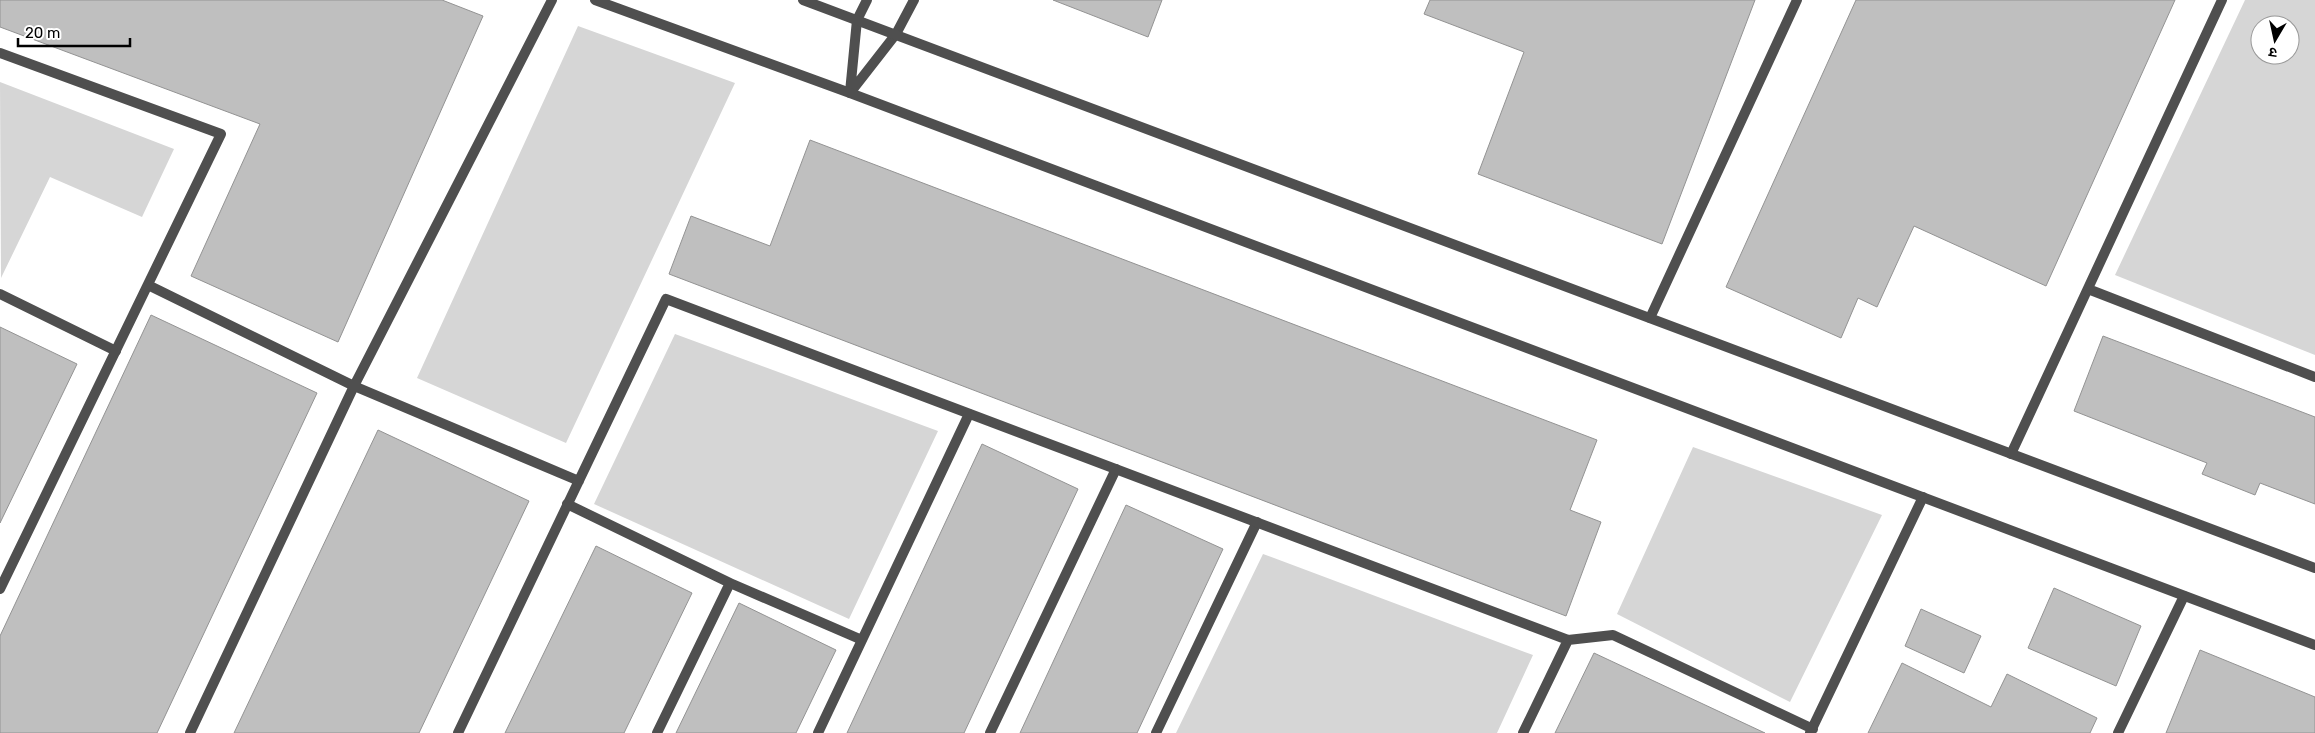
<svg xmlns="http://www.w3.org/2000/svg" width="2315" height="733" font-family="Rubik,'Noto Sans Devanagari',sans-serif">
	<rect width="100%" height="100%" fill="#fff"/>
	<!-- green -->
	<path fill="#d6d6d6" fill-rule="evenodd" d="M2245 0H2315V355L2115 275ZM2260 25H2290V55H2260Z
		M578 26 735 83 566 443 417 378Z
		M0 82 174 149 142 217 50 177 1 278Z
		M675 334 938 431 849 619 594 504Z
		M1693 447 1882 515 1790 702 1617 614Z
		M1263 554 1533 655 1497 733H1176Z"/>
	<!-- building -->
	<path fill="#bfbfbf" stroke="#939393" d="M0 0H442L483 16 338 342 191 276 260 124 0 27Z
		M1053 0H1162L1148 37Z
		M1430 0H1755L1662 244 1478 174 1524 52 1424 14Z
		M1856 0H2175L2046 286 1914 226 1877 307 1858 298 1841 338 1726 287Z
		M810 140 1597 440 1570 510 1601 522 1566 616 669 274 691 216 770 246Z
		M151 315 317 393 157 733H0V636Z
		M0 327 77 364 0 523Z
		M2103 336 2315 417V504L2260 483 2255 495 2202 474 2207 463 2074 411Z
		M378 430 529 501 419 733H234Z
		M982 444 1078 489 964 733H847Z
		M1126 505 1223 549 1137 733H1020Z
		M596 546 692 593 624 733H505Z
		M2054 588 2141 626 2116 686 2028 648Z
		M739 603 836 650 796 733H676Z
		M1921 609 1981 636 1964 673 1905 646Z
		M2200 650 2315 697V733H2166Z
		M1594 653 1765 733H1555Z
		M1902 663 1991 707 2007 674 2097 718 2090 733H1868Z"/>
	<g fill="none" stroke-linecap="round" stroke-linejoin="round">
		<!-- service -->
		<path stroke="#4f4f4f" stroke-width="10" d="M0 294 116 351
			M567 504 730 583 862 640
			M657 733 730 583
			M818 733 969 414
			M990 733 1116 469
			M1156 733 1257 522"/>
		<!-- minor -->
		<path stroke="#4f4f4f" stroke-width="10" d="M0 53 221 134 0 589
			M850 92 857 20 867 0
			M850 93 896 34 914 0
			M148 285 354 386 579 481
			M2088 289 2315 377
			M1650 318 1797 0
			M2011 454 2222 0
			M190 733 354 386 552 0
			M458 733 666 299 1568 640 1613 635 1813 729
			M1523 733 1568 640
			M1810 733 1923 497
			M2118 733 2184 596"/>
		<!-- tertiary -->
		<path stroke="#4f4f4f" stroke-width="10" d="M595 0 850 93 2315 645
			M803 0 2315 568"/>
	</g>
	<!-- north arrow -->
	<g transform="translate(2275 40) rotate(189)"><circle r="24" fill="#ffffff" stroke="#999999"/>
	<path d="M0-4L9 19L0 12L-9 19Z" fill="#000000"/>
	<text y="-8" font-size="14" font-weight="bold" text-anchor="middle" fill="#000000">उ</text>
	</g>
	<!-- scale -->
	<path d="M18 38v8h112v-8" fill="none" stroke="#000000" stroke-width="2.5"/>
	<text x="25" y="38" font-size="15" fill="#000000" stroke="#ffffff" stroke-width="4" paint-order="stroke">20 m</text>
</svg>
